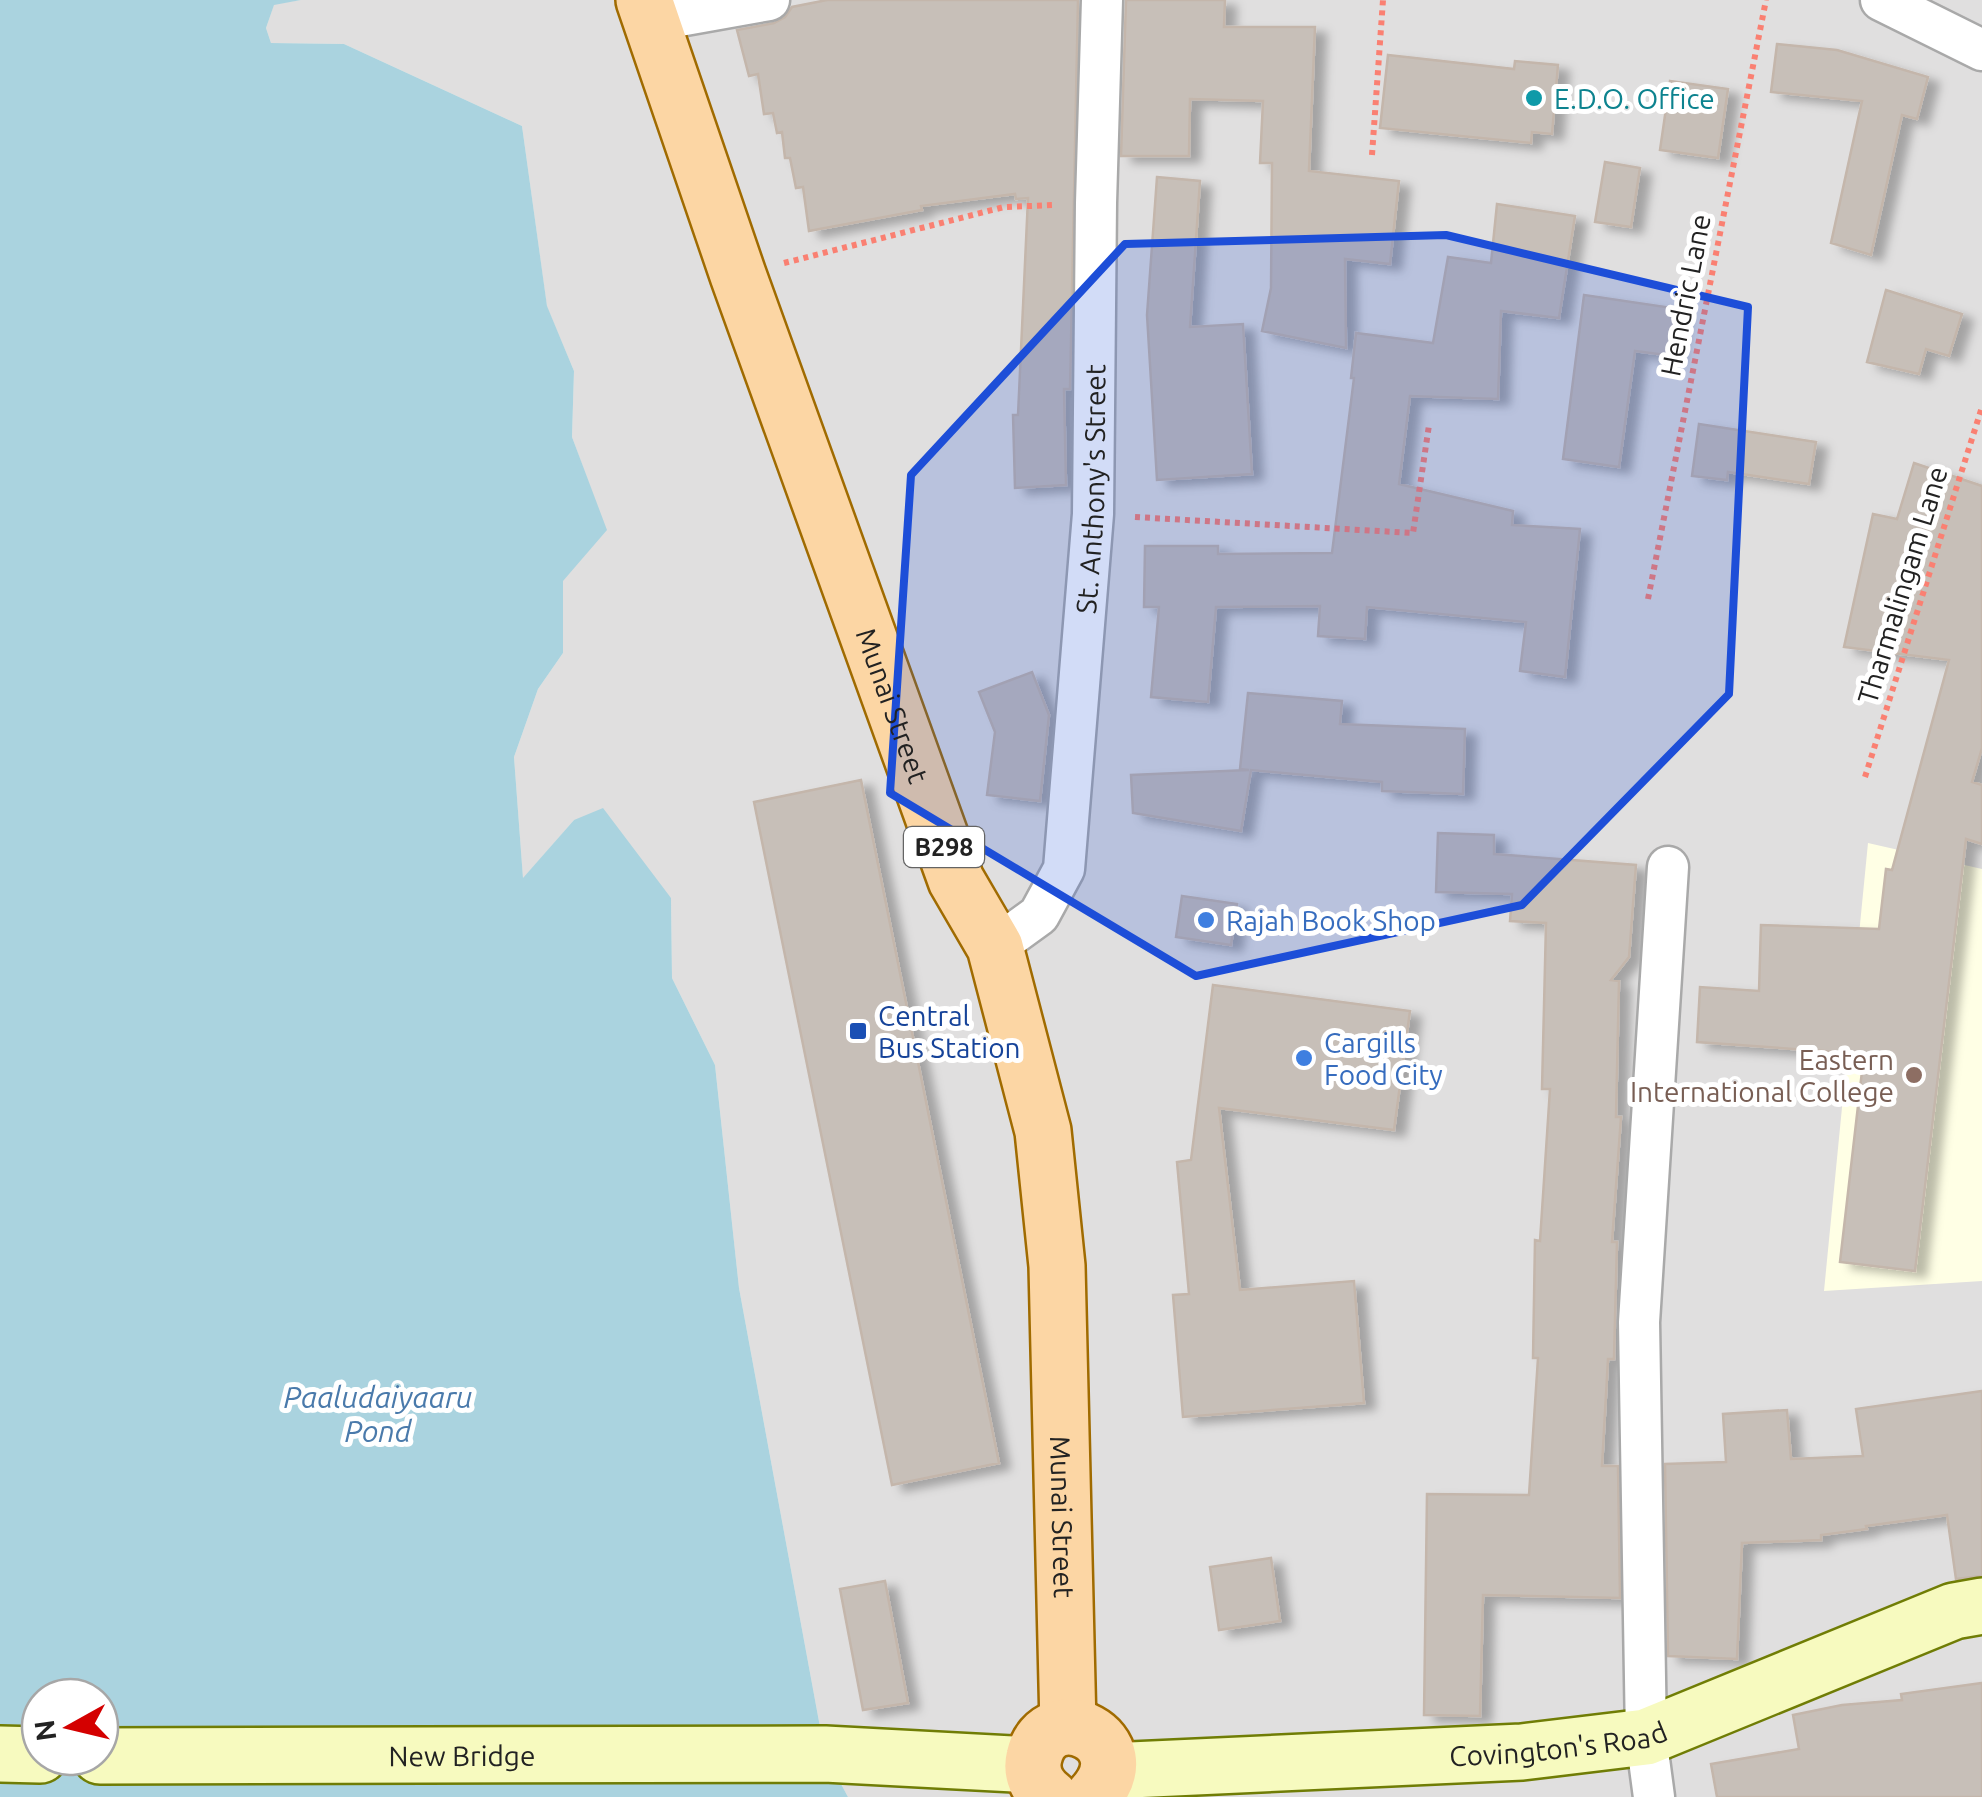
<svg xmlns="http://www.w3.org/2000/svg" width="1982" height="1797" font-family="Ubuntu,sans-serif">
	<defs>
		<filter id="shadow"><feDropShadow dx="11" dy="6" stdDeviation="5" flood-color="#0004"/></filter>
	</defs>
	<rect width="100%" height="100%" fill="#f2efe9"/>
	<!-- residential -->
	<path fill="#e0dfdf" d="M301 0H1982V1797H848L825 1754 739 1288 715 1065 672 978 671 898 574 820 523 879 514 757 538 689 563 653 562 581 606 530 572 437 574 371 547 307 522 126 344 44 271 43 266 28 274 4Z"/>
	<!-- education -->
	<path fill="#ffffe5" d="M1868 843 1982 869V1281L1824 1291Z"/>
	<!-- water -->
	<path fill="#aad3df" fill-rule="evenodd" d="M0 0H301L274 5 266 28 271 43 344 44 522 126 547 306 574 371 572 437 607 530 563 581V653L538 689 514 757 523 878 574 820 603 808 671 898 672 978 715 1065 739 1288 825 1754 848 1797H0ZM40 1697H100V1757H40Z"/>
	<!-- building -->
	<path fill="#c7bfb8" stroke="#c4b6ab" stroke-width="2.5" filter="url(#shadow)" d="M827 0H1078L1070 389H1064L1066 485 1015 488 1013 415H1018L1028 198 1016 199 1015 194 921 206 922 210 809 231 803 187 796 188 790 158H785L782 132 777 133 773 113 764 114 758 74 749 76 737 30 774 23 785 17 792 7Z
		M1126 0H1225L1224 27H1315L1309 171 1399 181 1390 264 1345 259 1346 348 1262 331 1271 288 1272 163H1260L1263 101 1190 99 1189 156H1121Z
		M1777 44 1837 50 1928 77 1917 119 1902 115 1871 255 1831 243 1862 101 1771 92Z
		M1388 55 1514 69 1515 61 1558 65 1552 134 1532 132 1531 143 1380 128Z
		M1670 81 1728 89 1718 158 1660 150Z
		M1605 162 1640 168 1631 227 1595 222Z
		M1157 177 1200 181 1190 327 1243 324 1252 474 1157 480 1147 315Z
		M1497 204 1575 216 1559 318 1501 311 1498 399 1410 396 1399 484 1513 511 1512 525 1580 529 1565 677 1520 671 1526 622 1367 607 1365 639 1318 636 1320 606 1216 607 1208 702 1151 697 1159 607H1144L1145 546H1218V554L1332 553 1354 378H1351L1356 333 1433 343 1448 257 1491 263Z
		M1886 290 1962 314 1949 356 1926 349 1919 374 1867 362Z
		M1584 295 1679 309 1673 356 1635 351 1619 467 1563 459Z
		M1699 424 1816 442 1809 484 1728 472 1727 480 1692 476Z
		M1914 463 1982 486V748L1972 782 1982 785V844L1966 839 1915 1271 1840 1262 1864 1054 1697 1042 1700 987 1759 991 1761 925 1879 929 1886 869 1892 870 1949 660 1844 647 1873 514 1897 519Z
		M1032 672 1049 715 1040 801 987 795 995 732 979 692Z
		M1248 693 1342 701 1340 724 1465 729 1463 794 1382 791V782L1251 770 1241 831 1133 813 1131 775 1249 770 1240 769Z
		M861 780 999 1463 892 1485 754 802Z
		M1438 833 1494 835V854L1636 865 1629 957 1611 980 1619 981 1616 1117H1621L1612 1242H1617L1614 1359H1608L1602 1466H1618L1620 1598 1483 1595 1480 1716 1424 1715 1427 1494 1529 1495 1538 1358H1533L1535 1240 1540 1241 1550 1089H1542L1546 923 1510 921 1512 894 1436 892Z
		M1182 896 1237 904 1231 945 1176 937Z
		M1213 985 1410 1011 1394 1130 1219 1108 1240 1290 1354 1281 1364 1403 1183 1417 1173 1295 1189 1294 1177 1162 1191 1160Z
		M1982 1391V1576L1956 1579 1947 1515 1866 1526 1867 1529 1821 1535V1540L1742 1543 1737 1659 1668 1656 1665 1464 1726 1462 1723 1414 1787 1410 1791 1459 1863 1456 1856 1409Z
		M1271 1558 1280 1621 1219 1630 1210 1567Z
		M885 1581 908 1703 863 1710 840 1589Z
		M1982 1683V1797H1717L1711 1764 1799 1749 1793 1715 1842 1705 1902 1700 1901 1694Z"/>
	<g fill="none" stroke-linecap="round" stroke-linejoin="round">
		<defs>
			<g id="street">
				<path d="M1881 0 1982 50"/>
				<path d="M651 21 769 0"/>
				<path id="s1" d="M995 947 1039 915 1064 869 1093 514 1096 203 1102 0"/>
				<path d="M1654 1797 1646 1737 1639 1322 1668 867"/>
			</g>
			<g id="secondary">
				<path d="M0 1754 40 1755"/>
				<path id="s2" d="M100 1756 825 1754 1032 1765"/>
				<path id="s3" d="M1109 1771 1522 1752 1646 1737 1954 1611 1982 1606"/>
			</g>
			<g id="primary">
				<path id="s4" d="M644 0 738 275 956 880 995 947 1043 1131 1057 1266 1068 1726"/>
				<path d="M1050 1797C1037 1787 1030 1773 1034 1757 1048 1695 1146 1740 1093 1797"/>
			</g>
		</defs>
		<!-- street casing -->
		<use href="#street" stroke="#a9a9a9" stroke-width="45"/>
		<!-- secondary casing -->
		<use href="#secondary" stroke="#707d05" stroke-width="60"/>
		<!-- primary casing -->
		<use href="#primary" stroke="#a06b00" stroke-width="60"/>
		<!-- path -->
		<path stroke="#fa8072" stroke-width="6" stroke-dasharray="5 5" stroke-linecap="butt" d="M1372 155 1383 0
			M784 263 1004 207 1054 205
			M1135 517 1413 533 1429 425
			M1648 599 1766 0
			M1865 777 1982 407"/>
		<!-- street -->
		<use href="#street" stroke="#fff" stroke-width="40"/>
		<!-- secondary -->
		<use href="#secondary" stroke="#f7fabf" stroke-width="55"/>
		<!-- primary -->
		<use href="#primary" stroke="#fcd6a4" stroke-width="55"/>
	</g>
	<!-- marked area -->
	<path fill="#1d4ed8" fill-opacity="0.2" stroke="#1d4ed8" stroke-width="8" stroke-linejoin="round" d="M1446 235 1748 307 1729 694 1522 905 1196 976 890 793 911 475 1125 244Z"/>
	<!-- markers -->
	<circle fill="#0f9aa8" stroke="#fff" stroke-width="4" cx="1534" cy="98" r="10"/>
	<g fill="#3f7fe0" stroke="#fff" stroke-width="4">
		<circle cx="1206" cy="920" r="10"/>
		<circle cx="1304" cy="1058" r="10"/>
	</g>
	<rect fill="#1a4fb4" stroke="#fff" stroke-width="4" x="848" y="1021" width="20" height="20" rx="5"/>
	<circle fill="#8d6e63" stroke="#fff" stroke-width="4" cx="1914" cy="1075" r="10"/>
	<g text-anchor="middle" dominant-baseline="central" stroke-width="10" stroke-linejoin="round" paint-order="stroke">
		<!-- shield labels -->
		<rect fill="#fff" stroke="#646464" stroke-width="2.5" x="904" y="827" width="80" height="40" rx="8"/>
		<g font-size="25" font-weight="bold" fill="#222">
			<text x="944" y="847">B298</text>
		</g>
		<!-- culture labels -->
		<g font-size="28" fill="#0d838f" stroke="#fff" text-anchor="start">
			<text x="1554" y="98">E.D.O. Office</text>
		</g>
		<!-- street labels -->
		<g font-size="28" fill="#222" stroke="#fff">
			<text transform="translate(1685 295) rotate(-79)">Hendric Lane</text>
			<text stroke="none"><textPath href="#s1" startOffset="488">St. Anthony's Street</textPath></text>
			<text transform="translate(1902 585) rotate(-73)">Tharmalingam Lane</text>
			<text stroke="none"><textPath href="#s4" startOffset="748">Munai Street</textPath></text>
			<text stroke="none"><textPath href="#s4" startOffset="1588">Munai Street</textPath></text>
			<text stroke="none"><textPath href="#s3" startOffset="450">Covington's Road</textPath></text>
			<text stroke="none"><textPath href="#s2" startOffset="362">New Bridge</textPath></text>
		</g>
		<!-- shop labels -->
		<g font-size="28" fill="#366cbe" stroke="#fff" text-anchor="start">
			<text x="1226" y="920">Rajah Book Shop</text>
			<text x="1324" y="1042">Cargills<tspan x="1324" dy="32">Food City</tspan></text>
		</g>
		<!-- transit labels -->
		<g font-size="28" fill="#164399" stroke="#fff" text-anchor="start">
			<text x="878" y="1015">Central<tspan x="878" dy="32">Bus Station</tspan></text>
		</g>
		<!-- education labels -->
		<g font-size="28" fill="#785e54" stroke="#fff" text-anchor="end">
			<text x="1894" y="1059">Eastern<tspan x="1894" dy="32">International College</tspan></text>
		</g>
		<!-- water labels -->
		<g font-size="30" font-style="italic" fill="#4a7aab" stroke="#fff">
			<text x="378" y="1397">Paaludaiyaaru<tspan x="378" dy="34">Pond</tspan></text>
		</g>
	</g>
	<!-- north arrow -->
	<g transform="translate(70 1727) rotate(262)"><circle r="48" fill="#ffffff" stroke="#a7a7a7" stroke-width="2.5"/>
	<path d="M0-8L18 38L0 25L-18 38Z" fill="#d40000"/>
	<text y="-15" font-size="28" font-weight="bold" text-anchor="middle" fill="#222222">N</text>
	</g>
</svg>
